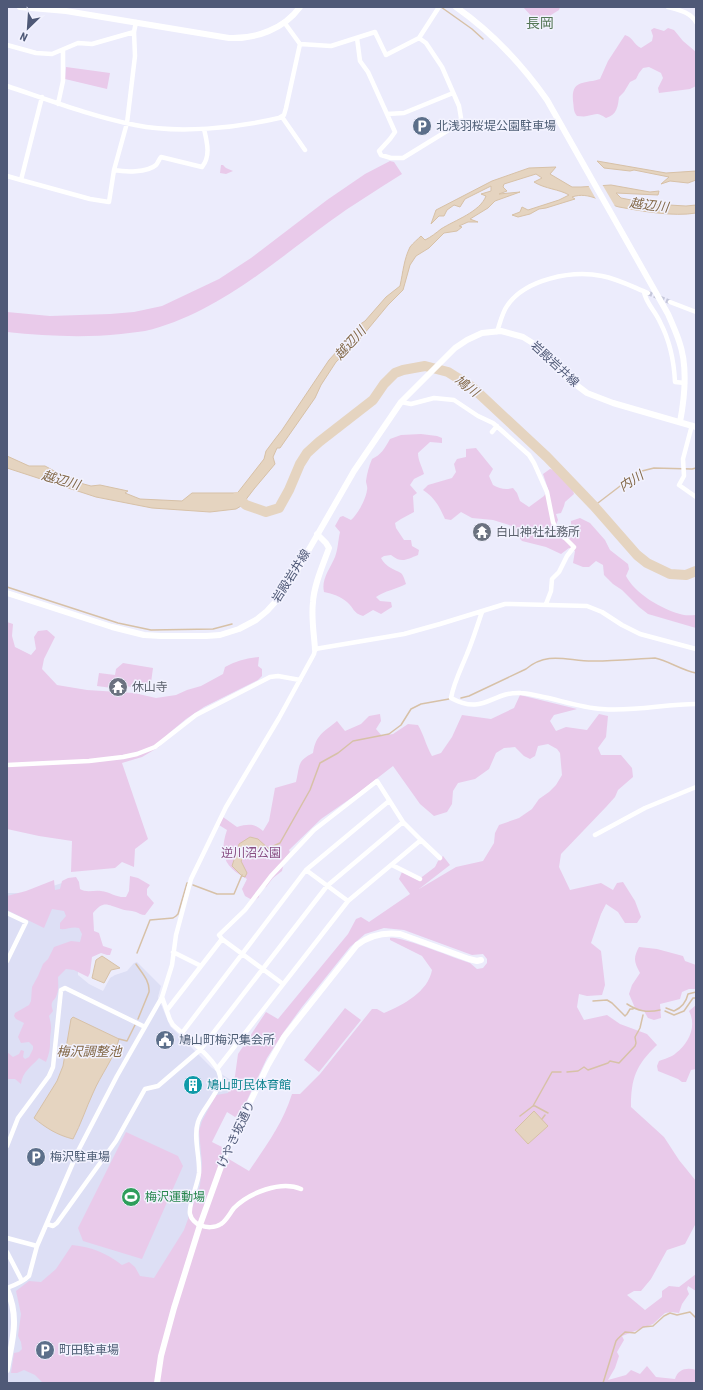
<svg xmlns="http://www.w3.org/2000/svg" width="703" height="1390" font-family="'Roboto Condensed','Noto Sans JP',sans-serif">
	<rect width="100%" height="100%" fill="#ececfc"/>
	<!-- residential -->
	<path fill="#dddff5" d="M65 882 89 936 78 961V975L89 984 103 991 110 978 115 975 127 971 134 963 137 962 161 986 158 997 170 1026 212 1068 240 1086 210 1143 215 1157 152 1383H7V893H32Z"/>
	<!-- green -->
	<path fill="#e9caea" fill-rule="evenodd" d="M523 7H560L559 10 551 15 550 22 543 24 536 21Z
		M654 28 664 31 668 28 674 30 683 41 696 52V86L690 89 659 93 658 88 663 78 661 73 649 67 643 68 639 73 636 79 630 82 624 92 619 97C618 106 617 115 606 118 597 112 597 114 587 116 584 117 580 116 577 116 573 111 574 107 573 101 571 79 585 84 600 79L608 61 625 35C634 38 633 44 641 48L652 41 653 36 651 30Z
		M66 67 110 73 107 89 65 79Z
		M390 161 394 162 402 174C377 190 352 205 329 222 273 263 214 315 145 331 138 332 129 333 121 334 83 338 45 336 7 332V312L50 316 110 314 134 312 162 306 219 279 251 258 327 200 365 174Z
		M221 165H223L226 168 233 171 226 174 220 173Z
		M421 434 437 436 442 438V443L430 442 418 453C418 461 422 466 424 474L414 479 410 485 417 493 413 496 414 512 401 519 395 523 396 528 404 540H411L412 546 419 550 418 555C407 559 402 564 391 555L384 556 381 558C383 562 387 566 391 568 401 574 402 570 406 584 397 589 384 591 376 597L380 601 391 602 392 607 381 614 373 610 363 616C353 613 354 608 347 602 340 596 333 594 324 592 321 579 330 569 335 557 338 549 338 541 340 532L335 526 340 517 343 516 351 520C358 514 366 499 367 490 368 487 366 484 366 481 367 473 369 466 372 459 381 455 385 448 390 439L401 435Z
		M476 448 493 469 489 476 493 485C500 489 506 490 513 488L517 493 520 501 529 507 544 496 548 489 543 474 550 469C560 471 572 484 574 494L565 502 564 506 561 513 556 514 558 520 554 529 563 540 570 538 575 534 571 525V521L580 518 590 523 605 540 610 550 628 564 629 569 626 576C635 594 662 609 680 614 685 616 691 615 696 615V628L648 614 639 607 622 590 613 584 604 575 603 565 596 561 589 567H583L573 563 575 551 569 548 561 554 546 547 522 541 516 534 512 526 493 520 472 518 461 512 451 520 445 519C439 506 435 498 423 490L428 485 452 478 456 472 454 464 457 459 466 457V449Z
		M7 622 13 624 12 636 15 647 31 655 36 649 34 637 38 631 47 630 55 637 44 659 42 669 57 685 87 690 134 693 156 698 176 695 187 690 201 686 223 674 225 667C236 661 247 658 259 657L258 666 262 669V676L258 680 204 707 186 719 168 734 159 747 142 757 122 763 148 839 135 849 134 867 122 862 115 868 71 872 72 841 39 836 7 829Z
		M123 663 153 668 150 690 113 684 112 688 97 686 99 673 115 675 116 669Z
		M520 695 577 709 554 715 550 721 556 731 566 727 587 730 599 714 608 716 606 737 598 748 601 755H621L632 768 633 777 618 790 615 797 606 807 561 854 559 867 570 890 601 883 613 890 617 883 623 882 635 901 641 917 637 923H625L618 912 606 904 601 914 591 943 601 951 605 985 602 995 587 996 579 994 577 1007 584 1020 607 1015 620 1024 647 1034 657 1045C636 1065 631 1078 631 1107L664 1137 679 1160 696 1181V1223L685 1244 667 1250 651 1279 641 1291H634L627 1295 645 1310 662 1297V1291L669 1286 679 1287 696 1274V1291L688 1286 687 1289 689 1294 682 1304 679 1313 671 1312 665 1313 653 1324 622 1336 624 1340 617 1352 619 1356 615 1368 608 1380 626 1375 631 1370 640 1374 647 1366 656 1377 675 1379C678 1369 687 1367 696 1370V1383H43L35 1375 24 1370 17 1373H11L14 1353 19 1352 22 1349 21 1342 18 1336 21 1314 16 1291 29 1281 41 1282 56 1269 72 1245C92 1247 106 1253 122 1265L129 1262 135 1267 140 1276 154 1278 184 1230 200 1186 202 1163 199 1131 202 1121 216 1095 228 1093 235 1076 238 1054 266 1012 278 1019 348 934 356 919 361 917 369 922 410 894 399 879 402 872 418 880 435 867 438 861 443 856 450 865 419 889 456 867 483 861 494 843 495 833 499 825 519 818 532 809 539 799 549 792 556 785 562 775 560 753 557 749 548 744 538 746 535 756 530 759 524 756 515 747 504 748 496 753 489 769 475 779 458 783 453 791 452 804 447 812 434 816 420 804 393 766 357 794 321 819 289 850 290 852 285 858 282 871 273 878 266 887 260 889 259 897 254 901 245 896 242 889 247 879C224 867 219 854 227 830L219 825 223 817 237 827C248 824 254 823 263 831L269 821 275 788 296 782C300 765 297 761 313 753 316 734 324 732 337 721L345 731 361 724 369 716 380 714 381 721 376 729 382 736 393 734 408 724 418 725C424 735 426 746 432 756L441 753 452 737 462 715 491 719 514 708ZM384 928 404 930 472 955 483 954 487 959V963L483 968 477 969 470 963C456 959 399 935 390 938V940L422 956 432 970C428 992 403 1005 384 1013L377 1009H372L320 1074 300 1094H292C283 1123 266 1146 249 1171L222 1155V1147L212 1142 227 1112 235 1117 241 1113 267 1058 283 1033 302 1007 350 947 365 934Z
		M130 876 138 878 150 885 147 889V895L154 903 145 915C141 915 139 913 136 912 131 910 125 911 121 909 107 905 104 900 93 913L94 931 99 933 103 946 112 949 110 955H107L101 953 92 957 90 973 88 977 74 970 66 969 58 977C58 982 59 989 57 994 55 1002 49 1000 53 1011L49 1016C53 1030 50 1030 50 1043 50 1050 49 1054 46 1062L39 1058C32 1066 22 1072 21 1084L15 1079H7V1052L13 1057 19 1054 21 1050 24 1051 23 1057 25 1059 29 1057 33 1049V1046L29 1042 21 1043 18 1037 24 1023 16 1019 14 1016 15 1013 29 1005 31 1001 32 987 38 976 43 964 48 959 54 947 71 941 80 942 82 934 79 928C72 926 67 930 60 929V923L66 916 64 911 52 909 44 928 7 910V896L26 891 54 880 55 890 60 889 62 881 68 878 76 877 79 882 80 889C86 893 94 890 101 891 110 892 117 898 126 897L129 891Z
		M639 947 657 949 683 956 685 961 696 965V989H689L682 992 680 999 660 1004 661 1018 654 1020 648 1018 644 1011 635 1008 629 994 632 985 640 973C634 962 633 958 639 947Z
		M696 1005V1069L691 1070 686 1082H682L678 1079 658 1071 657 1066 659 1061C664 1059 672 1057 676 1053 689 1043 697 1026 689 1011Z
		M345 1008 361 1020 319 1072 304 1060Z
		M126 1132 178 1156 183 1166 142 1259 83 1241 78 1228Z"/>
	<!-- water -->
	<path fill="#e5d4c0" stroke="#d7c1a7" d="M597 161 666 173 696 171V180L688 183 670 181 661 184 669 177 634 170 630 171 604 168Z
		M556 167 550 174 572 187H581L611 185 650 192 659 191 658 195 616 193 621 198 652 204 686 206 696 205V213C674 217 641 211 619 207 603 203 589 191 572 197L575 199 546 208 539 209 530 214 518 217 512 215 520 212 522 207 528 210 559 200 569 195C559 189 545 189 534 182L542 178 536 174 504 184 503 187 507 191 499 194 520 192 495 201 488 208 470 219 478 222H468L459 226 462 227 457 231 444 233 429 248 416 256 410 265 403 290 388 305 359 340 336 362 321 385 315 398 280 448H277L273 457 275 464 254 489 241 506 236 509 210 512 152 508 96 497 7 468V456L29 466H45L58 473 70 477 80 483 91 486 100 485 128 491 125 493 140 499 182 501 192 493H237L239 491 264 459 266 451 275 439 282 430 329 360 357 329 359 325 365 321 386 297 400 286C403 272 404 259 410 247 413 243 418 239 421 236L425 240C431 237 436 233 441 229 455 220 480 212 486 196L481 194 491 191V186L465 199 460 207 454 205 447 210 444 216H439L431 224 436 210 492 181 529 168Z
		M250 837 258 839 270 850 268 854 264 858 254 855H245L241 861 247 873 245 877 242 876 232 866C234 858 238 853 239 844Z
		M102 956 120 968 111 970 104 983 92 978 96 960Z
		M73 1017 119 1039C114 1059 101 1074 93 1093 86 1108 81 1124 73 1139 57 1135 46 1128 34 1118L57 1081 63 1066 71 1019Z
		M534 1111 548 1126 528 1144 515 1130Z"/>
	<!-- pier -->
	<path fill="#ececfc" d="M602 184 616 208 597 201 588 185Z"/>
	<g fill="none" stroke-linecap="round" stroke-linejoin="round">
		<!-- stream -->
		<path stroke="#d7c1a7" stroke-width="1.5" d="M441 7 472 29 483 39
			M594 506 628 480 642 471 654 468 692 469 696 468
			M7 587 118 623 151 630 213 629 232 624
			M461 698 469 696 526 669C549 650 569 662 595 661 615 661 635 659 655 658 669 661 681 670 696 673
			M267 849 280 843 310 790 320 763 338 753 353 741 389 734 401 725 411 709 421 704 449 699
			M193 885 217 894H234L242 875
			M137 953 150 920 173 918 176 916 178 914 187 883H189
			M136 964C142 973 150 981 149 992L138 1019
			M593 1001 607 1000 612 1003 625 1016 627 1014 630 1009H633
			M627 1004C638 1011 647 1013 660 1010
			M666 1008 674 1011C681 1008 686 1003 688 994L696 992
			M665 1011 674 1015 684 1011 693 998H696
			M119 1039 127 1041 135 1025
			M567 1072 578 1071 584 1067 588 1070 608 1063 610 1061 619 1063 635 1046 636 1043 635 1037 640 1028 643 1015
			M533 1106H535L548 1113
			M520 1116 533 1106 552 1072H561
			M542 1119 545 1115
			M603 1383 616 1341C619 1337 622 1335 625 1332L635 1333 643 1327 653 1326 664 1316 670 1313 677 1315 690 1312 696 1318"/>
		<!-- river -->
		<path stroke="#e5d4c0" stroke-width="10" d="M237 497 246 505 266 512 279 508 289 490 300 464 307 453 319 442 373 400 384 384 395 373 403 370 425 366 448 372 472 387 547 457 594 506 637 555 647 563 670 574 686 575 696 571"/>
		<!-- street-tunnel -->
		<path stroke="#c5c7db" stroke-width="4.5" stroke-dasharray="4.5 2" stroke-linecap="butt" d="M648 293 670 302"/>
		<!-- street -->
		<path stroke="#fff" stroke-width="4.5" d="M668 7C679 10 690 12 696 22
			M357 38 360 61 368 72 387 114 404 113 453 93
			M419 38 439 7
			M300 44 331 46 375 32 386 55 419 38 426 43 442 67 459 106 461 118 460 123 403 158H391L381 155 379 151 390 139 395 132 387 114
			M7 45 36 53 52 54 78 43 92 44 134 32
			M7 86C49 100 91 116 135 125 179 134 236 128 279 118L284 115 286 108 300 44 284 22
			M58 104 63 81V51
			M282 117 305 150
			M114 170C125 172 147 173 156 165 158 163 159 159 161 157L202 167C211 156 207 142 204 129
			M7 176 21 180 42 97
			M21 180 90 199 109 202 114 170 127 123 135 56 134 32 136 22
			M644 292C646 303 655 311 660 322 670 341 674 361 675 382L685 383
			M670 302 696 312
			M497 332C500 323 502 313 507 306 525 279 572 270 602 276 618 279 633 287 648 293
			M401 402 411 404 434 398 454 400 478 416 493 423 501 430 529 455 534 463 547 492 553 522 556 529 574 547 567 556 559 572 552 579 551 591 546 604
			M692 425 683 459 684 476 679 485 696 497
			M492 432 497 426
			M482 612C477 626 473 640 467 654 461 669 454 682 451 698 484 716 492 691 521 693 527 693 533 695 539 696 560 700 581 708 602 709 633 712 665 704 696 704
			M7 765 89 761 123 757 137 754 155 747 196 715 270 677 278 676 300 680
			M595 835 645 808 696 787
			M421 840 440 858
			M392 865 420 879
			M306 870 348 901
			M7 913 26 922 7 961
			M173 952 201 966
			M162 997 170 1020 173 1025C185 1036 218 1061 220 1076 222 1091 202 1108 198 1122 193 1137 200 1157 199 1173 198 1184 188 1205 190 1214 191 1219 196 1224 200 1225 206 1228 215 1228 221 1224 226 1221 230 1213 234 1208 249 1193 281 1180 301 1189
			M167 1010 222 939
			M182 1033 306 870 389 801
			M217 1069 348 901 421 840 403 822 377 781 314 830 271 876 245 910 219 935 222 939 283 984
			M7 1146 18 1118 49 1076 53 1067 61 990 65 988 145 1027
			M47 1224 53 1226 57 1223 116 1141 145 1089 158 1086 200 1050 327 886 403 822
			M7 1238 37 1246
			M7 1252 22 1281
			M7 1288C15 1285 23 1282 29 1276L37 1246 78 1151 117 1076 162 997 172 965 176 935 191 879 226 807 279 718 314 654 315 649 404 634 440 624 505 604H511L587 606 602 612 622 625 640 634 696 649"/>
		<!-- secondary -->
		<path stroke="#fff" stroke-width="6" d="M20 7 66 11 229 38C256 39 284 29 300 7
			M456 7C493 33 521 63 547 100L668 314C672 323 676 332 679 341 688 366 685 396 680 422
			M7 593 112 627 144 635 161 636H206L220 635 239 629 256 620 267 611 277 600 292 579 354 471 401 402 455 348 467 340 482 333 501 331 523 337 539 347 567 378 587 393 613 403 696 427
			M315 649C314 633 311 618 313 602 314 584 323 565 329 548L326 543 317 534
			M7 1289C20 1319 12 1340 7 1370
			M157 1383 161 1356 174 1308 200 1225 227 1150 268 1065 284 1037 357 945C370 935 384 932 400 934L469 959 477 961 481 960"/>
	</g>
	<!-- icons -->
	<defs>
		<symbol id="parking-disc" viewBox="-11 -11 22 22"><circle r="9.5" fill="#5c6f8a" stroke="#f2f2fe"/><path d="M-3.5-5.5H1a3.5 3.5 0 0 1 0 7H-1V5.5H-3.5ZM-1-3.4V-.6H.8a1.4 1.4 0 0 0 0-2.8Z" fill="#fff"/></symbol>
		<symbol id="temple-disc" viewBox="-11 -11 22 22"><circle r="9.5" fill="#6b7280" stroke="#f2f2fe"/><path d="M0-6L5-2H3V0L6.5 2.5H4V6H1.5V3h-3V6H-4V2.5H-6.5L-3 0V-2H-5Z" fill="#fff"/></symbol>
		<symbol id="civic-disc" viewBox="-11 -11 22 22"><circle r="9.5" fill="#5c6f8a" stroke="#f2f2fe"/><path d="M-.6-6.5H3V-4.5H.6V-3L4-1V1h2V6H-6V1h2V-1L-.6-3ZM-1.2 2.5V6h2.4V2.5Z" fill="#fff"/></symbol>
		<symbol id="building-disc" viewBox="-11 -11 22 22"><circle r="9.5" fill="#0f9aa8" stroke="#f2f2fe"/><path d="M-4-6H4V6H1V3H-1V6H-4ZM-2.5-4.3h1.7v1.8h-1.7ZM.8-4.3h1.7v1.8H.8ZM-2.5-1h1.7V.8h-1.7ZM.8-1h1.7V.8H.8Z" fill="#fff"/></symbol>
		<symbol id="stadium-disc" viewBox="-11 -11 22 22"><circle r="9.5" fill="#2e9e5b" stroke="#f2f2fe"/><path d="M0-5a6.5 5 0 1 0 0 10a6.5 5 0 1 0 0-10ZM-3.5-1.8h7v3.6h-7Z" fill="#fff"/></symbol>
	</defs>
	<g fill-rule="evenodd">
		<use href="#parking-disc" x="411" y="115" width="22" height="22"/>
		<use href="#temple-disc" x="471" y="521" width="22" height="22"/>
		<use href="#temple-disc" x="107" y="676" width="22" height="22"/>
		<use href="#civic-disc" x="154" y="1029" width="22" height="22"/>
		<use href="#building-disc" x="182" y="1074" width="22" height="22"/>
		<use href="#parking-disc" x="25" y="1146" width="22" height="22"/>
		<use href="#stadium-disc" x="120" y="1186" width="22" height="22"/>
		<use href="#parking-disc" x="34" y="1339" width="22" height="22"/>
	</g>
	<g text-anchor="middle" dominant-baseline="central" stroke-width="3" stroke-linejoin="round" paint-order="stroke">
		<!-- service labels -->
		<g font-size="12" fill="#4e5e75" stroke="#f2f2fe" text-anchor="start">
			<text x="436" y="126">北浅羽桜堤公園駐車場</text>
			<text x="179" y="1040">鳩山町梅沢集会所</text>
			<text x="50" y="1157">梅沢駐車場</text>
			<text x="59" y="1350">町田駐車場</text>
		</g>
		<!-- street labels -->
		<g font-size="12" fill="#4f5977" stroke="#f2f2fe">
			<text transform="translate(555 364) rotate(43)">岩殿岩井線</text>
			<text transform="translate(291 576) rotate(-58)">岩殿岩井線</text>
			<text transform="translate(236 1134) rotate(-65)">けやき坂通り</text>
		</g>
		<!-- worship labels -->
		<g font-size="12" fill="#5b616d" stroke="#f2f2fe" text-anchor="start">
			<text x="496" y="532">白山神社社務所</text>
			<text x="132" y="687">休山寺</text>
		</g>
		<!-- park labels -->
		<g font-size="12" fill="#884d82" stroke="#f2f2fe">
			<text x="251" y="853">逆川沼公園</text>
		</g>
		<!-- culture labels -->
		<g font-size="12" fill="#0d838f" stroke="#f2f2fe" text-anchor="start">
			<text x="207" y="1085">鳩山町民体育館</text>
		</g>
		<!-- leisure labels -->
		<g font-size="12" fill="#27864d" stroke="#f2f2fe" text-anchor="start">
			<text x="145" y="1197">梅沢運動場</text>
		</g>
		<!-- water labels -->
		<g font-size="13" font-style="italic" fill="#826746" stroke="#f2f2fe">
			<text transform="translate(649 205) rotate(7)">越辺川</text>
			<text transform="translate(350 343) rotate(-48)">越辺川</text>
			<text transform="translate(467 386) rotate(37)">鳩川</text>
			<text transform="translate(61 480) rotate(16)">越辺川</text>
			<text transform="translate(631 481) rotate(-33)">内川</text>
			<text x="89" y="1051">梅沢調整池</text>
		</g>
		<!-- quarter labels -->
		<g font-size="14" fill="#557757" stroke="#f2f2fe">
			<text x="540" y="23">長岡</text>
		</g>
	</g>
	<!-- border -->
	<rect width="703" height="1390" fill="none" stroke="#4f5977" stroke-width="16"/>
	<!-- north arrow -->
	<g transform="translate(28 28) rotate(205)" stroke="#f2f2fe" stroke-width="3" paint-order="stroke">
	<path d="M0-3L7 15L0 10L-7 15Z" fill="#4f5977"/>
	<text y="-6" font-size="11" font-weight="bold" text-anchor="middle" fill="#4f5977">N</text>
	</g>
</svg>
